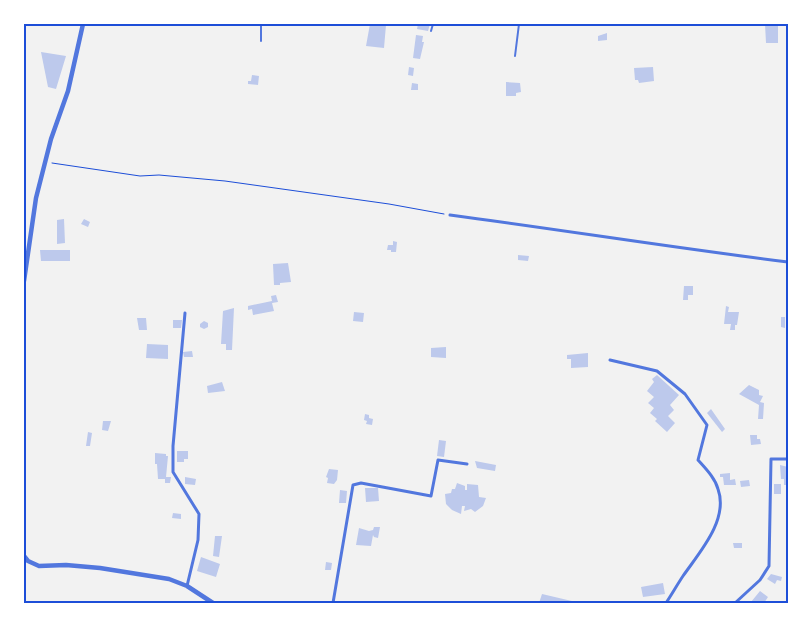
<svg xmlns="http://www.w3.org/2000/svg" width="812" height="627" font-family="'Work Sans',sans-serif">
	<rect width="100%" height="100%" fill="#f2f2f2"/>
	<!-- building -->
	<path fill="#bdc9ec" d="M370 24 386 25 384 48 366 46Z
		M418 24H430L428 31 417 29Z
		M765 24H778V43H766Z
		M607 33V40L598 41V36Z
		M416 35 423 36 422 42H424L420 59 413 58Z
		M41 52 66 56 56 89 48 87Z
		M409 67 414 68 413 76 408 75Z
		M653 67 654 81 639 83 638 80H635L634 68Z
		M252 75 259 76 258 85 248 84V81H251Z
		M506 82 520 83 521 92 516 93V96H506Z
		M412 83 418 84V90H411Z
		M64 219 65 243 57 244V220Z
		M84 219 90 222 88 227 81 224Z
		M393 241 397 242 396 252H391V250H387L388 245H393Z
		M40 250H70V261H41Z
		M518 255 529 256 528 261 518 260Z
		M288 263 291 282 280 283V285H274L273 264Z
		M684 286H693V295H688V300H683Z
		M276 295 278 302 272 303 274 311 253 315 252 309 248 310V306L272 301 271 296Z
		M726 306 729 307 728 312H739L737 325H735V330H730L731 324H724Z
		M234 308 232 350H226V344H221L223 311Z
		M354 312 364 313 363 322 353 321Z
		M781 317H785V328L781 327Z
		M137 318H146L147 330H139Z
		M173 320H182L181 328H173Z
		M204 321 208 323V327L204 329 200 327V324Z
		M147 344 168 345V359L146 358Z
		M446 347V358L431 357V348Z
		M192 351 193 357H184L183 352Z
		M588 353V367L571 368V359H567V355Z
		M657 375 679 395 670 405 674 410 668 416 675 423 667 432 655 421 657 419 650 413 654 408 648 403 654 397 647 391 654 382 652 379Z
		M222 382 225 391 208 393 207 386Z
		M749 385 759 390V395L763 396 760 402 764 403 763 419H758L759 405 739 394Z
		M711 409 725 429 722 432 707 413Z
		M365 414 369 415V418L373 419 372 425 366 424 367 421 364 420Z
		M103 421H111L108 431 102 430Z
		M88 432 92 433 90 446H86Z
		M750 435H757V439H760L761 444 751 445Z
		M439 440 446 441 444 457 437 456Z
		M177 451H188V459H184V462H177Z
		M155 453 166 454V456H168L166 477H171L170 483H165V479H158L157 464H155Z
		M475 461 496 465 495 471 477 468Z
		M780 465 788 467V485H784V479H781Z
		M329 469 338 470 337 480 334 484 327 483 328 478 326 477Z
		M730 473V480L735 479 736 485H724L723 477H720V474Z
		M185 477 196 479 195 485 185 484Z
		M749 480 750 486 741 487 740 481Z
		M457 483 465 486V490H467V484L478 485 479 497 486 498 483 506 475 512 471 509 464 511 465 506H462L461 514 452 510 446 504 445 494 451 493 452 489H455Z
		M774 484H781V494H774Z
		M365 488H378L379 501 366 502Z
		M340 490 347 491 346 503H339Z
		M173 513 181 514V519L172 518Z
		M374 527H380L378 538 374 537 373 535 371 546 356 545 359 528 369 531 373 530Z
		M215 536H222L219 557 213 556Z
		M733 543H742V548H734Z
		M201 557 220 564 216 577 197 571Z
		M326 562 332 563 331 570H325Z
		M771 574 782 577 781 581 777 580 775 584 767 579Z
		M663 583 665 594 643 597 641 587Z
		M760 591 768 597 764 603H752L751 602Z
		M542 594 576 602 575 603H539Z"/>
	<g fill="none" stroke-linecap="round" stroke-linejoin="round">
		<!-- path -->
		<path stroke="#1d4ed8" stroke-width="1" d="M52 163 140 176 159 175 225 181 389 204 444 214"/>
		<!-- service -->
		<path stroke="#5277de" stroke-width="2" d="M261 24V41
			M431 31 433 24
			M515 56 519 24"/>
		<!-- minor -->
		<path stroke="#5277de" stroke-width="3" d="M450 215C563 230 675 248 788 262
			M185 313 173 446V472L199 514 198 540 187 586
			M610 360 657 371 685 394 707 425 698 460C706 469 715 478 718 489 729 520 699 553 683 576 677 585 672 594 666 603
			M333 603 353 485 361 483 431 496 438 460 467 464
			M735 603 760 580 769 566 771 459H788"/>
		<!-- tertiary -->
		<path stroke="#5277de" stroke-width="4.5" d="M24 281 36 198 51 139 68 91 83 24
			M24 556 28 561 39 566 66 565 100 568 169 579 187 586 213 603"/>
	</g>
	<!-- border -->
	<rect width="812" height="627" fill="none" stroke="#ffffff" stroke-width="50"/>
	<rect x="25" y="25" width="762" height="577" fill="none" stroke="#1d4ed8" stroke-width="2"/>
</svg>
